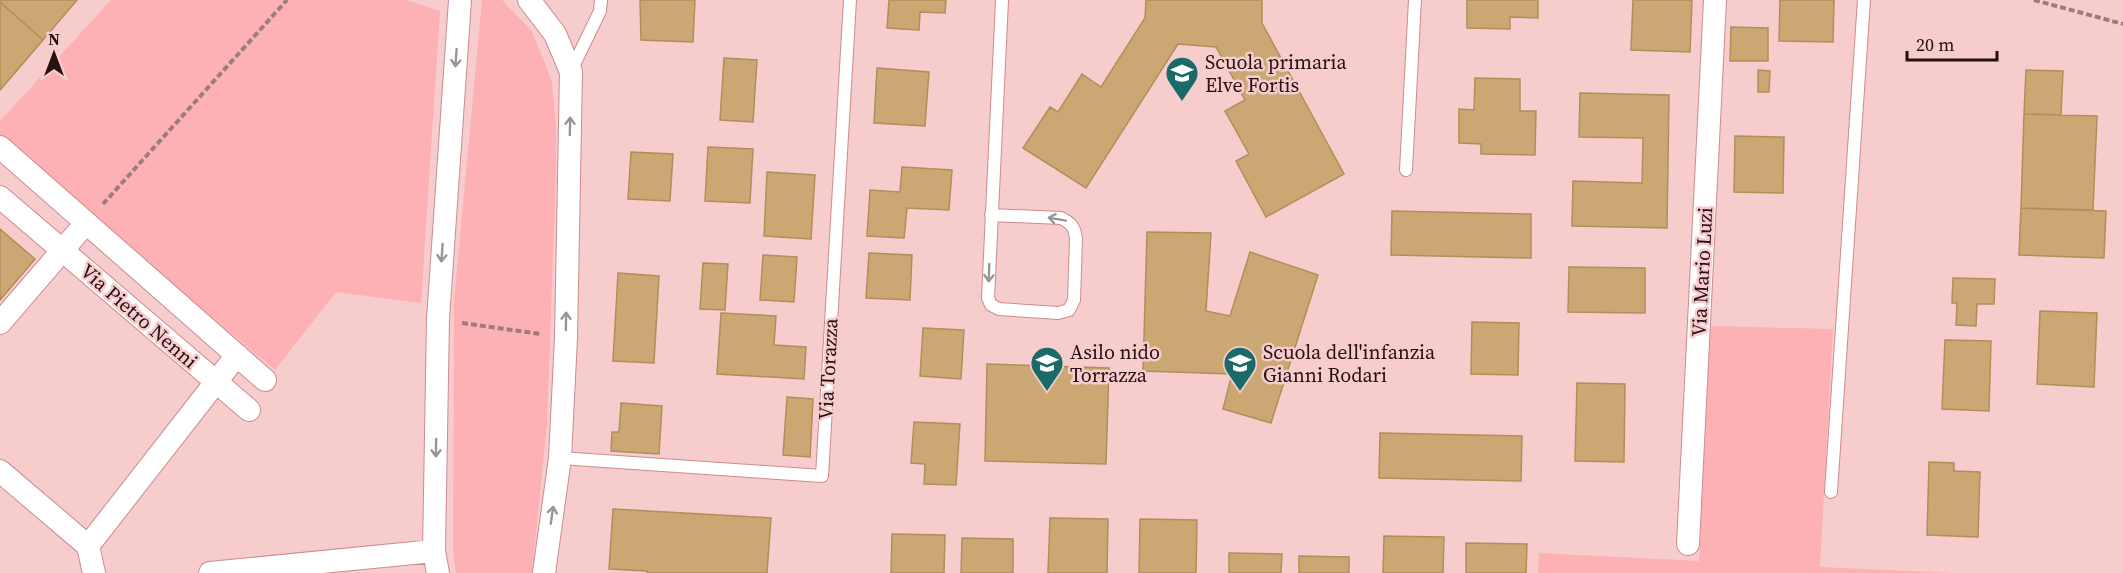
<svg xmlns="http://www.w3.org/2000/svg" width="2123" height="573" font-family="'Source Serif 4',serif">
	<rect width="100%" height="100%" fill="#f6cccd"/>
	<!-- green -->
	<path fill="#fdb1b5" d="M111 0H406L440 11 421 303 336 292 275 370 0 140V121Z
		M482 0H502L531 30 545 63 552 83 556 129V169L547 425 532 573H456L453 551 454 301Z
		M1710 326 1833 329 1820 567 1952 573H1538L1539 553 1699 561Z"/>
	<!-- building -->
	<path fill="#cba773" stroke="#b18e5a" stroke-width="1.5" d="M0 0H77L43 40 0 2Z
		M640 0H695L693 42 641 40Z
		M889 0H946L945 13 920 12 919 30 887 28Z
		M1146 0H1262V23L1344 174 1266 217 1236 161 1249 154 1225 111 1245 100 1216 47 1178 44 1086 188 1023 148 1050 107 1058 112 1082 74 1101 87 1145 18Z
		M1467 0H1538V18L1510 17V29L1467 28Z
		M1633 0H1692L1690 52 1631 50Z
		M1780 0H1834L1833 42 1779 41Z
		M0 2 43 40 0 90Z
		M1731 27 1768 28V61H1730Z
		M724 58 757 60 753 122 720 120Z
		M877 68 929 72 925 126 874 123Z
		M1758 70 1770 71 1769 92H1758Z
		M2026 70 2063 71 2061 115 2024 114Z
		M1475 78 1520 79V111H1536L1535 155 1481 154V144L1459 143V109L1474 110Z
		M1580 93 1669 95 1667 228 1572 226 1573 181 1642 183 1643 138 1579 137Z
		M2024 114 2097 116 2093 210 2021 208Z
		M1735 136 1784 137 1783 193 1734 192Z
		M708 147 753 149 750 203 705 201Z
		M631 152 673 154 670 201 628 199Z
		M902 167 952 170 949 210 907 208 904 238 867 236 870 190 900 192Z
		M767 172 815 175 811 239 764 236Z
		M2021 208 2106 211 2104 258 2019 255Z
		M1392 211 1531 214V258L1391 255Z
		M0 229 35 259 0 300Z
		M1147 232 1211 233 1206 311 1230 316 1250 252 1318 275 1271 423 1223 409 1232 374 1143 371Z
		M869 253 912 255 910 300 866 298Z
		M763 255 797 257 794 302 760 300Z
		M703 263 728 264 725 310 700 309Z
		M1569 267 1645 268V313L1568 312Z
		M618 273 659 276 654 363 613 361Z
		M1953 278 1995 279 1994 304H1977L1976 326 1956 325 1957 303H1952Z
		M2040 311 2097 313 2094 387 2037 384Z
		M721 313 776 316 774 345 806 347 804 379 717 374Z
		M1472 322 1519 323 1518 375 1471 374Z
		M923 328 964 330 961 379 920 376Z
		M1945 340 1991 341 1989 411 1942 409Z
		M987 364 1109 368 1106 464 985 461Z
		M1577 383 1625 384 1624 462 1575 461Z
		M787 397 813 399 810 457 783 455Z
		M621 403 662 406 659 454 611 451 612 432H619Z
		M914 422 960 424 956 485 924 484 925 464 911 463Z
		M1380 433 1522 436 1521 481 1379 478Z
		M1929 462 1954 463V471L1980 472 1978 537 1927 535Z
		M613 509 771 518 767 573H647V571L609 569Z
		M1050 518 1108 519 1107 573H1048Z
		M1140 519 1197 520 1196 573H1139Z
		M892 534 945 535 944 573H891Z
		M1384 536 1444 537 1443 573H1383Z
		M962 538 1013 539V573H961Z
		M1466 543 1527 544 1526 573H1466Z
		M1229 553 1282 554 1281 573H1229Z
		M1299 556 1349 557V573H1299Z"/>
	<g fill="none" stroke-linecap="round" stroke-linejoin="round">
		<defs>
			<path id="lane" d="M571 71 600 11 601 0
				M1406 170 1415 0
				M991 215 1061 218C1071 223 1075 227 1076 239L1074 300 1069 310 1058 313 999 309 991 305 988 298 1002 0
				M560 458 822 476 850 0
				M1831 492 1864 0"/>
			<path id="street" d="M529 0 555 34 571 72 566 338 560 458 544 573
				M0 147 265 380
				M0 197 249 410
				M0 323 86 223
				M0 471 88 546 94 573
				M1688 544 1715 0
				M88 546 237 355
				M210 573 434 551
				M438 573 434 551 438 319 460 0"/>
		</defs>
		<!-- lane casing -->
		<use href="#lane" stroke="#cd8b8f" stroke-width="14"/>
		<!-- street casing -->
		<use href="#street" stroke="#cd8b8f" stroke-width="24"/>
		<!-- path -->
		<path stroke="#9e7c7d" stroke-width="4" stroke-dasharray="6 3" stroke-linecap="butt" d="M2034 0 2123 24
			M103 204 287 0
			M462 323 541 334"/>
		<!-- lane -->
		<use href="#lane" stroke="#fff" stroke-width="12"/>
		<!-- street -->
		<use href="#street" stroke="#fff" stroke-width="22"/>
	</g>
	<!-- one-way arrows -->
	<defs><path id="oneway-shaft" d="M-6 0H5M1.5-3L5.5 0L1.5 3" fill="none" stroke-width="1.6" stroke-linecap="round" stroke-linejoin="round" transform="scale(1.5)"/></defs>
	<g stroke="#9e9394">
		<use href="#oneway-shaft" transform="translate(456 58) rotate(94)"/>
		<use href="#oneway-shaft" transform="translate(570 126) rotate(-89)"/>
		<use href="#oneway-shaft" transform="translate(1057 219) rotate(-170)"/>
		<use href="#oneway-shaft" transform="translate(442 253) rotate(94)"/>
		<use href="#oneway-shaft" transform="translate(989 273) rotate(92)"/>
		<use href="#oneway-shaft" transform="translate(566 321) rotate(-89)"/>
		<use href="#oneway-shaft" transform="translate(436 448) rotate(91)"/>
		<use href="#oneway-shaft" transform="translate(552 515) rotate(-82)"/>
	</g>
	<!-- icons -->
	<defs>
		<symbol id="school-pin" viewBox="-11 -11 22 30"><path d="M0 17L-7.5 6A9.5 9.5 0 1 1 7.5 6Z" fill="#1b6969" stroke="#f6cccd"/><path d="M0-5L7-2L0 1L-7-2ZM-4 1L0 2.5L4 1V4Q0 6-4 4Z" fill="#fff"/></symbol>
	</defs>
	<g fill-rule="evenodd">
		<use href="#school-pin" x="1163" y="54" width="38" height="52"/>
		<use href="#school-pin" x="1028" y="344" width="38" height="52"/>
		<use href="#school-pin" x="1221" y="344" width="38" height="52"/>
	</g>
	<g text-anchor="middle" dominant-baseline="central" stroke-width="5" stroke-linejoin="round" paint-order="stroke">
		<!-- poi labels -->
		<g font-size="20" fill="#280f11" stroke="#f6cccd" text-anchor="start">
			<text x="1205" y="62">Scuola primaria<tspan x="1205" dy="23">Elve Fortis</tspan></text>
			<text x="1070" y="352">Asilo nido<tspan x="1070" dy="23">Torrazza</tspan></text>
			<text x="1263" y="352">Scuola dell'infanzia<tspan x="1263" dy="23">Gianni Rodari</tspan></text>
		</g>
		<!-- street labels -->
		<g font-size="20" fill="#280f11" stroke="#f6cccd">
			<text transform="translate(1702 272) rotate(-87)">Via Mario Luzi</text>
			<text transform="translate(139 316) rotate(41)">Via Pietro Nenni</text>
			<text transform="translate(828 369) rotate(-87)">Via Torazza</text>
		</g>
	</g>
	<!-- north arrow -->
	<g transform="translate(54 54)" stroke="#f6cccd" stroke-width="4.5" paint-order="stroke">
	<path d="M0-4.5L10 22L0 15L-10 22Z" fill="#280f11"/>
	<text y="-9" font-size="16" font-weight="bold" text-anchor="middle" fill="#280f11">N</text>
	</g>
	<!-- scale -->
	<path d="M1907 51v9h90v-9" fill="none" stroke="#280f11" stroke-width="3"/>
	<text x="1916" y="51" font-size="18" fill="#280f11" stroke="#f6cccd" stroke-width="4.5" paint-order="stroke">20 m</text>
</svg>
